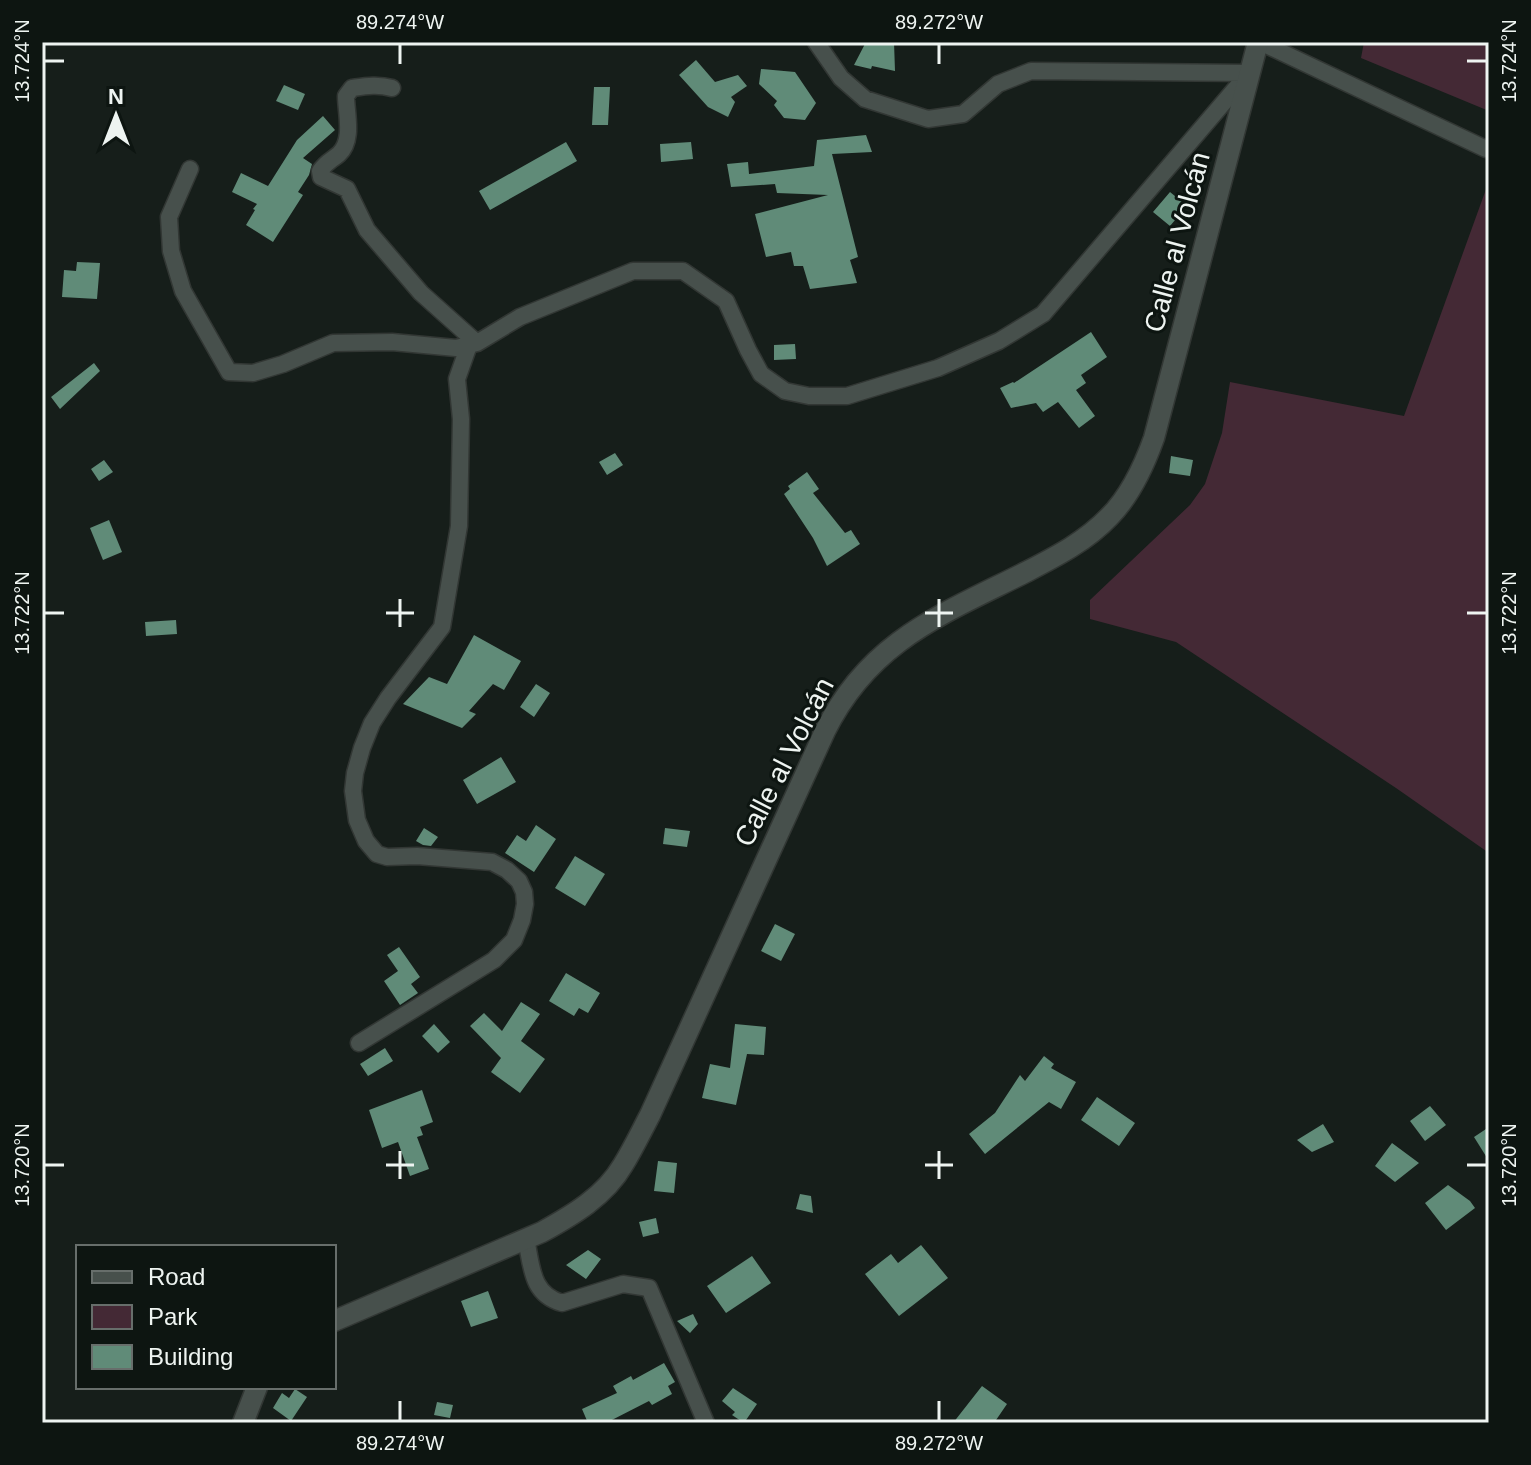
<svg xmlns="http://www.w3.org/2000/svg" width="1531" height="1465" font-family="Arial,sans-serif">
	<rect width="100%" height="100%" fill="#161e1a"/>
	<!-- green -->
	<path fill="#442935" d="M1364 42H1489V111L1361 58Z
		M1489 181V853L1396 788 1176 642 1090 619V600L1190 505 1205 484 1222 433 1230 382 1404 416Z"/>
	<!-- building -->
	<path fill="#608b78" d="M866 42H894L895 71 872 66 871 69 854 65Z
		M696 60 715 82 738 75 747 86 731 97 735 102 728 117 708 107 679 75Z
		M761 69 795 72 816 103 805 120 784 118 774 105 777 101 759 84Z
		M284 85 305 94 298 110 276 101Z
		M594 87H610L608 125H592Z
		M323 116 335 130 303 158 312 164 309 175 298 192 303 195 273 242 246 225 255 210 253 209 257 204 232 192 241 173 268 186 297 140Z
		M866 135 872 152 832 154 858 257 850 260 857 283 810 289 803 266H794L791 252 766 257 755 214 828 195 777 193 775 184 731 187 727 164 748 162 749 174 814 166 817 140Z
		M566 142 577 161 490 210 479 191Z
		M691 142 693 159 661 162 660 144Z
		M1170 192 1187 206 1170 226 1153 212Z
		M77 262 100 263 97 299 62 297 64 270 76 271Z
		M1091 332 1107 357 1081 375 1086 383 1076 390 1095 416 1079 428 1058 402 1043 412 1036 403 1011 408 1000 388 1013 382 1014 383Z
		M795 344 796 359 774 360V345Z
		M94 363 100 371 60 409 51 397Z
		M615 453 623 465 607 475 599 462Z
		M1171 456 1193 460 1190 476 1169 473Z
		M104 460 113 472 99 481 91 469Z
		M807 472 819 489 813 493 845 533 851 530 860 544 827 566 813 538 784 494 790 489 788 486Z
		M109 520 122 552 103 560 90 528Z
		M176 620 177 634 146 636 145 622Z
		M474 635 521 661 504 690 493 684 469 711 476 714 462 728 403 704 429 677 447 684Z
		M536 684 550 693 534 717 520 707Z
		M501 757 516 782 477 804 463 780Z
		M536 825 556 839 534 872 505 853 517 835 526 841Z
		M424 828 438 837 431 846 423 845 416 841Z
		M665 828 690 831 687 847 663 844Z
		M575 856 605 874 585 906 555 888Z
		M775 924 795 934 781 961 761 951Z
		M399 947 420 977 411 984 418 993 400 1005 384 981 398 971 387 955Z
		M566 973 600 993 588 1013 579 1008 574 1016 549 1001Z
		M521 1002 540 1014 521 1041 545 1059 520 1093 491 1072 501 1058 470 1026 484 1013 502 1031Z
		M434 1024 450 1042 438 1053 422 1036Z
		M735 1024 766 1027 764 1055 747 1054 736 1105 702 1098 710 1064 730 1068Z
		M385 1048 393 1061 368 1076 360 1064Z
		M1044 1056 1054 1064 1051 1068 1076 1082 1061 1109 1049 1102 985 1154 969 1134 995 1113 1020 1075 1025 1081Z
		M422 1090 433 1122 420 1127 423 1135 417 1137 429 1169 410 1176 398 1142 382 1148 369 1110Z
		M1097 1097 1135 1123 1119 1146 1081 1120Z
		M1430 1106 1446 1125 1425 1141 1410 1121Z
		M1323 1124 1334 1142 1312 1152 1297 1140Z
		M1489 1127V1161L1474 1137Z
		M1392 1143 1419 1163 1395 1182 1375 1166Z
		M658 1161 677 1163 674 1193 654 1191Z
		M1448 1185 1470 1201 1475 1208 1446 1230 1425 1203Z
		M800 1194 811 1196 813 1213 796 1209Z
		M656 1218 659 1233 643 1237 639 1222Z
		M921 1245 948 1278 899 1316 865 1274 891 1254 898 1263Z
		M588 1250 601 1259 586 1279 566 1265Z
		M752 1256 771 1283 726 1313 707 1286Z
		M488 1291 498 1318 471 1327 461 1301Z
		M693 1314 698 1324 690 1333 677 1321Z
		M664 1363 675 1382 668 1386 672 1394 652 1405 649 1401 606 1423H588L582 1409 617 1393 613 1386 631 1376 633 1380Z
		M982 1386 1007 1404 994 1423H953Z
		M733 1388 757 1404 744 1423 732 1415 735 1412 722 1401Z
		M295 1389 307 1397 291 1421 273 1408 282 1393 289 1398Z
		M437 1402 453 1405 450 1418 434 1415Z"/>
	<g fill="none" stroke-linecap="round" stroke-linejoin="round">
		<defs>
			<path id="minor" d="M816 42 841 78 865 99 928 119 963 114 998 84 1031 71 1249 73
				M1260 42 1486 149
				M392 88C378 84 366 86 352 88L346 96C346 113 354 140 339 154 331 161 327 161 320 171L321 177 347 189 367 230 421 293 477 343
				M190 169 169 217 171 251 183 291 229 372 253 373 283 364 333 343 392 342 456 348 477 343 520 317 633 271H683L726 301 748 350 761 374 785 391 809 396H847L938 368 999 341 1043 314 1248 74
				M359 1043 494 960 514 940 522 920 525 904 524 892 519 881 507 870 492 862 417 856 387 857 377 854 366 841 357 820 353 791 355 773 362 748 372 723 388 698 442 627 459 526 461 419 457 379 469 345
				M526 1239C532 1267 531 1294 562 1303L623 1284 649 1288 706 1423"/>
			<path id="tertiary" d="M334 1321 542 1232C573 1215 605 1196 623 1165 633 1149 641 1132 650 1115L825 731C870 640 943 614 1028 571 1057 556 1086 541 1109 517 1131 495 1144 466 1154 438L1258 42
				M243 1423 257 1387"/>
		</defs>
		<!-- minor casing -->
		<use href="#minor" stroke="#323734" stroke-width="19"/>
		<!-- tertiary casing -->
		<use href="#tertiary" stroke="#323734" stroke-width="23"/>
		<!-- minor -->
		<use href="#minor" stroke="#47504c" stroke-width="16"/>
		<!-- tertiary -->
		<use href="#tertiary" stroke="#47504c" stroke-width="20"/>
	</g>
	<!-- ticks -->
	<path fill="none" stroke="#eef4f1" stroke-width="3" d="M400 44V64M939 44V64M44 61H64M1467 61H1487M400 599V627M939 599V627M44 613H64M386 613H414M925 613H953M1467 613H1487M400 1151V1179M939 1151V1179M44 1165H64M386 1165H414M925 1165H953M1467 1165H1487M400 1401V1421M939 1401V1421"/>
	<g text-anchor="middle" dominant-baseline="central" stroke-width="6" stroke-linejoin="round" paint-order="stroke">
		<!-- street labels -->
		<g font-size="28" fill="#eef4f1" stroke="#0d1511">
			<text transform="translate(1177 242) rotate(-75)">Calle al Volcán</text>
			<text transform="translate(784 762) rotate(-63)">Calle al Volcán</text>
		</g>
	</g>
	<!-- border -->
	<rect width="1531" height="1465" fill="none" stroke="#0d1511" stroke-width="88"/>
	<!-- legend -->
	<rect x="76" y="1245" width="260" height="144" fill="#0d1511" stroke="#676e6b" stroke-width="2"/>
	<rect x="92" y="1271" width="40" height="12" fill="#47504c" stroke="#676e6b" stroke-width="2"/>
	<text x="148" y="1285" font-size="24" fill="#eef4f1">Road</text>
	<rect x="92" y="1305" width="40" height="24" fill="#442935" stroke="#676e6b" stroke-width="2"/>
	<text x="148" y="1325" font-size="24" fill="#eef4f1">Park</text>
	<rect x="92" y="1345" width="40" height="24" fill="#608b78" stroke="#676e6b" stroke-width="2"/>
	<text x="148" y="1365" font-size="24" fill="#eef4f1">Building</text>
	<!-- north arrow -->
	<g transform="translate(116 116)" stroke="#0d1511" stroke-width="6" paint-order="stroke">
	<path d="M0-6L14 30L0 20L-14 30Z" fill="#eef4f1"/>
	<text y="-12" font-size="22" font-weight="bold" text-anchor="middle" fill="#eef4f1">N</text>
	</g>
	<rect x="44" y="44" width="1443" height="1377" fill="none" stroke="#eef4f1" stroke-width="3"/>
	<g font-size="20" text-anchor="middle" fill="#eef4f1">
		<text x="400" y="29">89.274°W</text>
		<text x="939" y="29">89.272°W</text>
		<text transform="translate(22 61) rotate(-90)" y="7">13.724°N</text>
		<text transform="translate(1509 61) rotate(-90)" y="7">13.724°N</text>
		<text transform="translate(22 613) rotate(-90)" y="7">13.722°N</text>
		<text transform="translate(1509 613) rotate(-90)" y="7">13.722°N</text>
		<text transform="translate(22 1165) rotate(-90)" y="7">13.720°N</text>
		<text transform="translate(1509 1165) rotate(-90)" y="7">13.720°N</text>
		<text x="400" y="1450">89.274°W</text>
		<text x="939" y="1450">89.272°W</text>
	</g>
</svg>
